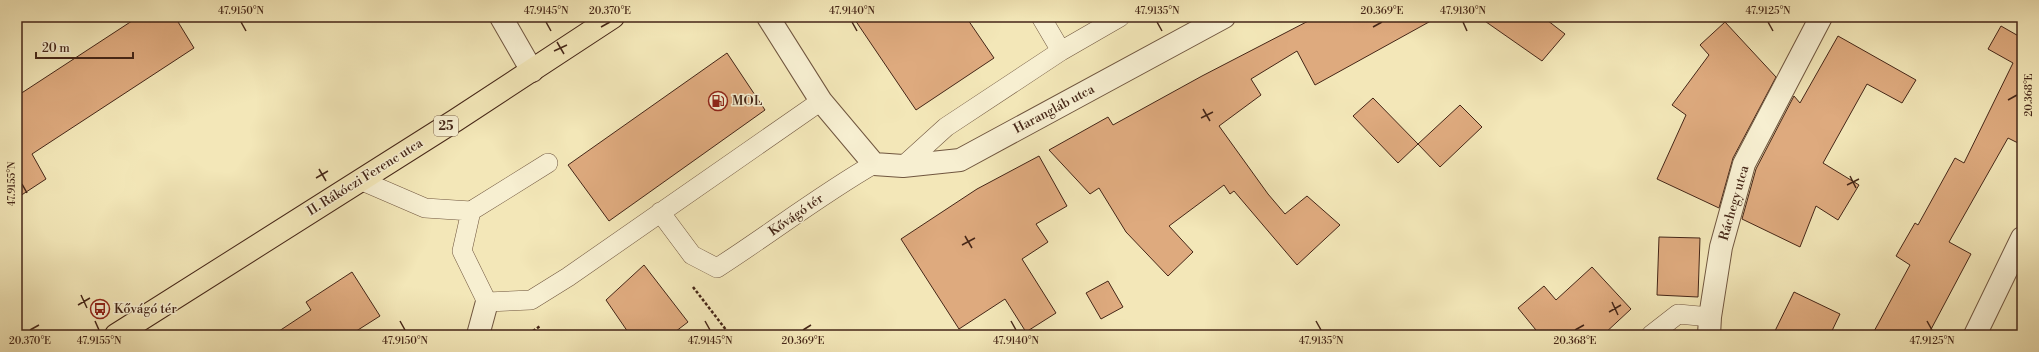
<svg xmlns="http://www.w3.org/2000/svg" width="2039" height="352" font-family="'Libre Bodoni',serif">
	<rect width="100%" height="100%" fill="#f3e7b8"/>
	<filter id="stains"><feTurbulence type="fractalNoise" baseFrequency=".005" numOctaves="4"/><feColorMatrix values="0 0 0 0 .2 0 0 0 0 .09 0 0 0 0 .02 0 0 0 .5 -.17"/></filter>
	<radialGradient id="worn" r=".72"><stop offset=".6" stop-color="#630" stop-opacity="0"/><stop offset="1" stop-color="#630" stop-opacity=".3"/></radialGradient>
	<!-- building -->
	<path fill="#deaa7e" stroke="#452617" d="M138 17H175L194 48 32 154 46 179 17 198V96Z
		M853 17H966L994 58 916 110Z
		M1316 17H1438L1315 85 1297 51 1251 79 1261 95 1219 126 1268 194 1285 214 1307 196 1340 225 1297 265 1234 191 1230 194 1224 185 1169 226 1193 252 1168 276 1126 232 1099 188 1090 194 1049 150 1108 117 1113 125 1202 76Z
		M1479 17H1543L1565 34 1542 61Z
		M1725 22 1776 77 1733 158 1719 208 1657 179 1686 115 1672 105 1709 55 1700 45Z
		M2001 26 2022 38V145L2008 138 1949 242 1971 254 1928 335H1872L1910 265 1896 256 1915 223 1918 225 1955 158 1964 163 2013 63 1988 49Z
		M1838 36 1916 80 1902 103 1867 84 1823 163 1859 185 1838 220 1816 206 1800 247 1742 219 1756 169 1794 96 1800 103Z
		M727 53 765 110 609 221 568 165Z
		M1373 98 1418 144 1398 163 1353 116Z
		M1460 105 1482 127 1440 167 1418 144Z
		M1039 156 1067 206 1036 224 1048 242 1022 259 1056 313 1026 332 1005 299 959 329 901 239 977 189Z
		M1659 237 1700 238 1698 297 1657 295Z
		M644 265 688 322 671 335H630L606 300Z
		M1592 267 1631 309 1603 335H1540L1518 308 1544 286 1556 300Z
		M352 272 380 316 350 335H273L311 310 306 302Z
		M1108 281 1123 307 1101 319 1086 293Z
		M1794 292 1840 314 1830 335H1773Z"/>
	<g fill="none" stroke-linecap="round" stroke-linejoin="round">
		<defs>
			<path id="service" d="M1041 17 1061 51
				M903 166 946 127 1061 51 1120 17
				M360 180 425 208 471 211 548 163
				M471 211 462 251 487 302 531 300 568 277 821 101
				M660 212 692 255 717 268C770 234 820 195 874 164
				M1651 335 1678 314 1710 317"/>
			<path id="minor" d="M501 17 532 71
				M768 17 821 101 874 164 903 166 960 160 1224 17
				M478 335 487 302
				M1709 335 1710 317 1721 247 1744 164 1821 17
				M1975 335 2022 238"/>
			<path id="primary" d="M116 335 456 120 613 17"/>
		</defs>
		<!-- service casing -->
		<use href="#service" stroke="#70563f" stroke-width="20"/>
		<!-- minor casing -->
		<use href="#minor" stroke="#70563f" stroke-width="24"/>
		<!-- primary casing -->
		<use href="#primary" stroke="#452617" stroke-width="24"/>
		<!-- path -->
		<path stroke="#452617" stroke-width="2.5" stroke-dasharray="3 2" stroke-linecap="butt" d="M693 287 730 335
			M524 335 529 334 540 326"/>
		<!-- service -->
		<use href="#service" stroke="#f7efd1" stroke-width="19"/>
		<!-- minor -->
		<use href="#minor" stroke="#f7efd1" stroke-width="22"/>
		<!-- primary -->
		<use href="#primary" stroke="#f3e7b8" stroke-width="22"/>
	</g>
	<!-- ticks -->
	<path fill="none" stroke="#452617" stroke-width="1.5" d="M241 22 246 31M546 22 551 31M852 22 857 31M1157 22 1162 31M1463 22 1467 31M1768 22 1773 31M601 27 610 22M1373 27 1382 22M557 42 564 54M554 51 567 45M2008 100 2017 95M1203 109 1210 121M1201 118 1213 112M319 169 326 181M1850 176 1856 188M316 178 328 171M22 184 27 193M1847 185 1859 179M965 236 972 248M962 245 975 238M81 295 87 308M1612 302 1618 315M78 305 90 298M1609 312 1621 305M95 321 99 330M400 321 405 330M705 321 710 330M1011 321 1016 330M1316 321 1321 330M1927 321 1932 330M30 330 39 325M803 330 811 325M1575 330 1584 325"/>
	<!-- icons -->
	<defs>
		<symbol id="fuel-ring" viewBox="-11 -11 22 22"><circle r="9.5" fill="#f7efd1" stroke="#8f2418" stroke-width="1.5"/><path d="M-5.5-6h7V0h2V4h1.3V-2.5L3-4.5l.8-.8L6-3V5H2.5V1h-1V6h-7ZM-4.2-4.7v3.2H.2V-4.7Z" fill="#8f2418"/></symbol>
		<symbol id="bus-ring" viewBox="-11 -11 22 22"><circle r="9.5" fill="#f7efd1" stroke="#8f2418" stroke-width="1.5"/><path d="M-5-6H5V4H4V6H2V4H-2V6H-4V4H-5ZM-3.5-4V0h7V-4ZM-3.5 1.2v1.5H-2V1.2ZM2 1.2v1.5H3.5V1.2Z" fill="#8f2418"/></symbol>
	</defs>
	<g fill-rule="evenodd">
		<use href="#fuel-ring" x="707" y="90" width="22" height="22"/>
		<use href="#bus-ring" x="89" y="298" width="22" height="22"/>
	</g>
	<g text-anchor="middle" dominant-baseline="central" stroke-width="3" stroke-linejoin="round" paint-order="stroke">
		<!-- shield labels -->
		<rect fill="#f7efd1" stroke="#7a624f" stroke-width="1" x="434" y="116" width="24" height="20" rx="3"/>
		<g font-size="12" font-weight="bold" fill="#452617">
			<text x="446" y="126">25</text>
		</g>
		<!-- poi labels -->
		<g font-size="13" fill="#452617" stroke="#f7efd1" text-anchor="start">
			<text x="732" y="101">MOL</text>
			<text x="114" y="309">Kővágó tér</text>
		</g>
		<!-- street labels -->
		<g font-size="13" fill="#452617" stroke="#f7efd1">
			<text transform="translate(1054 109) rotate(-28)">Harangláb utca</text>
			<text transform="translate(365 177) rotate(-32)">II. Rákóczi Ferenc utca</text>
			<text transform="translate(1734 203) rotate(-74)">Ráchegy utca</text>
			<text transform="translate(796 215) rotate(-35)">Kővágó tér</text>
		</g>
	</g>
	<!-- margin -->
	<rect width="2039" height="352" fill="none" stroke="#f3e7b8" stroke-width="44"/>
	<!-- scale -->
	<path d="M36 52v6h97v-6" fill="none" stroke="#452617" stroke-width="2"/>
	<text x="42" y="52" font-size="12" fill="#452617" stroke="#f7efd1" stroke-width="3" paint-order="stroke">20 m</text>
	<rect x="22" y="22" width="1995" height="308" fill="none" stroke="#452617" stroke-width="1.5"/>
	<g font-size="10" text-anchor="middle" fill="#452617">
		<text x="241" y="14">47.9150°N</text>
		<text x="546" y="14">47.9145°N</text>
		<text x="610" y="14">20.370°E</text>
		<text x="852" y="14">47.9140°N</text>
		<text x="1157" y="14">47.9135°N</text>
		<text x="1382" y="14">20.369°E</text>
		<text x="1463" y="14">47.9130°N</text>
		<text x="1768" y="14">47.9125°N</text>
		<text transform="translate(2028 95) rotate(-90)" y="4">20.368°E</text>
		<text transform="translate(11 184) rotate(-90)" y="4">47.9155°N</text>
		<text x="30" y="344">20.370°E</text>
		<text x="99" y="344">47.9155°N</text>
		<text x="405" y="344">47.9150°N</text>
		<text x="710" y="344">47.9145°N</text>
		<text x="803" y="344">20.369°E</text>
		<text x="1016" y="344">47.9140°N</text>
		<text x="1321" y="344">47.9135°N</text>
		<text x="1575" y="344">20.368°E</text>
		<text x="1932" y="344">47.9125°N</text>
	</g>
	<rect width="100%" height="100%" filter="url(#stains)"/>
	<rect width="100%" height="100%" fill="url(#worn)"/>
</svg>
